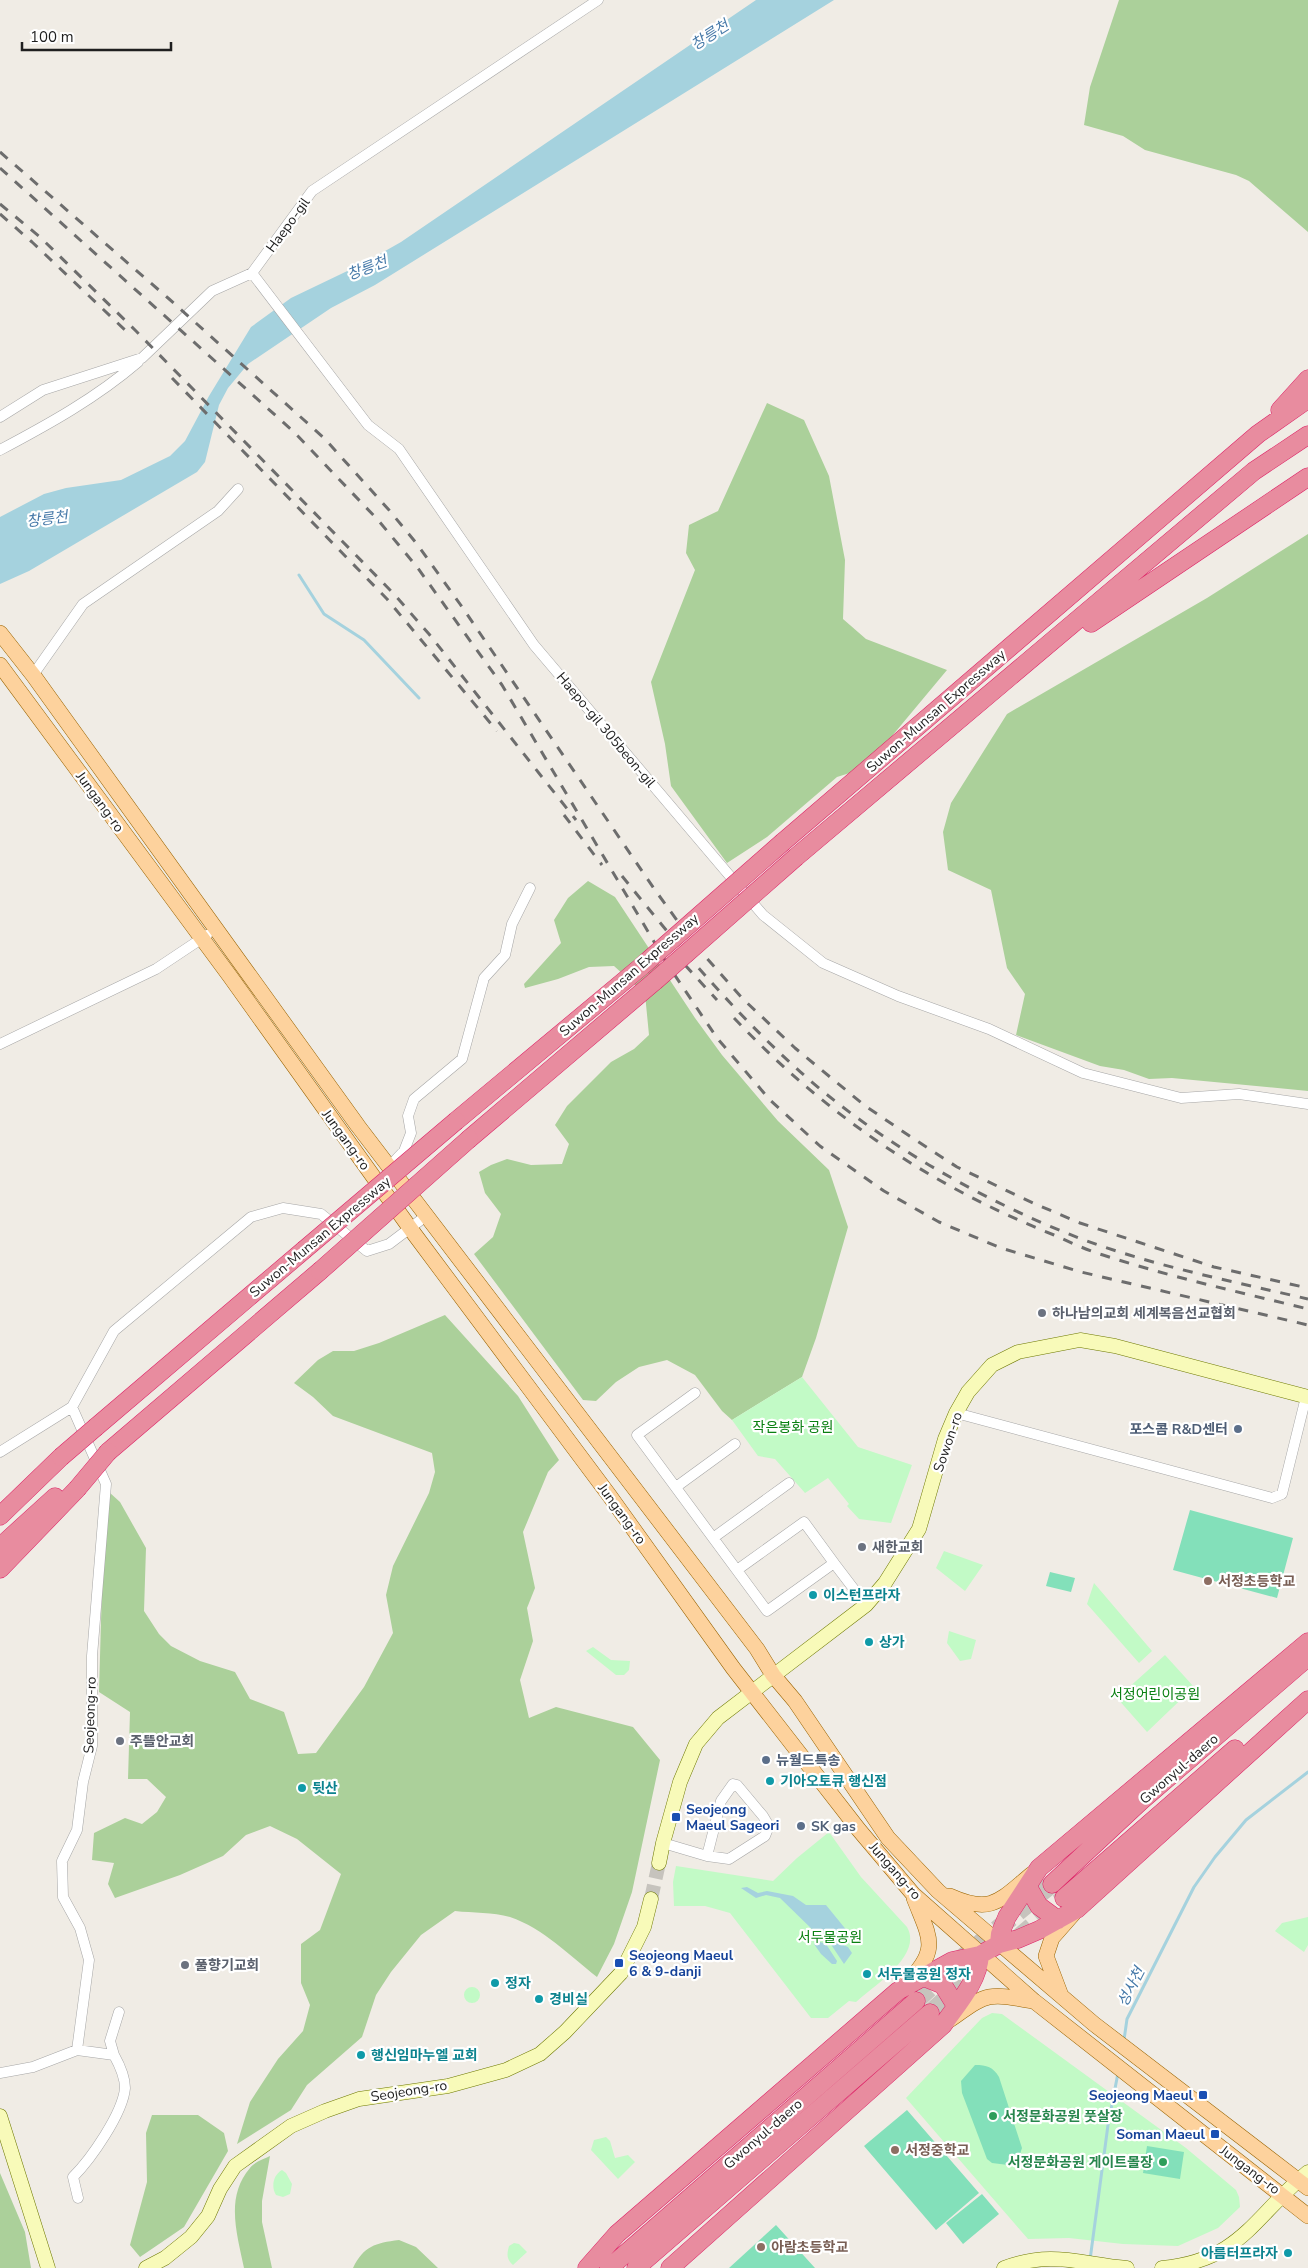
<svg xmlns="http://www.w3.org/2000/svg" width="1308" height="2268" font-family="'Nunito Sans','Noto Sans KR',sans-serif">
	<rect width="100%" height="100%" fill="#f0ece5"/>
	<!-- forest -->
	<path fill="#abd09a" d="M1119 0H1308V232L1249 181 1236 175 1145 150 1123 136 1084 125 1090 87Z
		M767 403 804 420 829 476 845 560 843 619 866 639 947 670 887 742 856 771 837 777 767 837 727 863 671 786 665 744 651 682 695 570 686 553 689 525 718 511Z
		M1308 534V1091L1172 1078 1149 1079 1124 1070 1100 1066 1016 1035 1025 994 1007 968 991 890 948 870 943 832 951 803 1007 714 1207 598Z
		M588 881 615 897 695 1018 722 1055 778 1121 829 1170 848 1227 816 1338 802 1377 732 1420 722 1411 695 1375 667 1360 639 1367 616 1382 596 1401 583 1400 474 1254 493 1237 501 1214 485 1193 479 1172 491 1165 507 1159 531 1165 562 1164 569 1144 555 1125 567 1106 611 1062 634 1049 649 1035 645 994 614 966 589 967 558 979 525 988 524 984 561 943 554 920 568 898Z
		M445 1315 518 1396 559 1460 548 1472 523 1532 535 1588 527 1608 533 1641 520 1680 529 1718 556 1707 633 1727 660 1760 632 1892 614 1944 597 1977C570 1956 543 1928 510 1917 493 1912 473 1913 455 1911L421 1935 391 1972 376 1995 362 2037 307 2085 291 2110 237 2144 250 2102 278 2059 303 2031 310 2005 301 1983V1944L320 1930 341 1874 297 1839 270 1826 246 1835 223 1856 180 1875 115 1898 108 1884 114 1863 92 1860 94 1833 125 1818 142 1824 157 1812 166 1797 147 1779H128L130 1712 99 1692 102 1586 109 1492 120 1502 146 1548 144 1611 159 1634 171 1646 200 1661 235 1672 250 1699 284 1712 298 1754 316 1753 364 1687 393 1633 386 1595 393 1566 429 1493 435 1472 432 1453 333 1416 313 1397 294 1383 318 1360 333 1351H354L379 1343Z
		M152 2115H198L224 2133 228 2151 184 2227 140 2257 130 2245 147 2182 146 2133Z
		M270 2156 262 2201V2222L272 2268H244C237 2234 225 2197 250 2168 254 2162 264 2159 270 2156Z
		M0 2173 25 2232 31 2268H0Z
		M399 2240 416 2247 438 2268H353C364 2246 375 2243 399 2240Z"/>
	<!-- park -->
	<path fill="#c2fac6" d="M802 1377 858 1447 912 1465 891 1523 859 1519 847 1506 849 1504 828 1478 805 1493 775 1459 758 1456 732 1420Z
		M944 1551 983 1565 965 1591 936 1568Z
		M1094 1583 1152 1651 1139 1663 1087 1604Z
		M949 1631 976 1640 971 1659 960 1661 947 1643Z
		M593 1647 611 1660 630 1661 629 1670 624 1675H616L586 1651Z
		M1165 1655 1194 1687 1147 1732 1117 1698Z
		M829 1832 861 1877 907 1927C923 1955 875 1985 856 2002L849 2001 828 2018H811L730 1913 705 1906H674L673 1882 676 1866 773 1881 797 1858Z
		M1308 1917V1945L1304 1952 1275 1931 1282 1923Z
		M464 1995a8 8 0 1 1 16 0a8 8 0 1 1-16 0Z
		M992 2013 1002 2014 1186 2148 1236 2190 1239 2197 1240 2207 1218 2228 1178 2246 1123 2244 1069 2238 1028 2239 906 2098 982 2018Z
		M606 2137 610 2141 615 2158 628 2155 635 2162 618 2179 591 2150 594 2140Z
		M282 2170 286 2173 292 2184 290 2194 283 2197 276 2195C271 2187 273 2175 282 2170Z
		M514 2243 519 2244 527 2252 513 2265C506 2259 507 2254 509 2246Z"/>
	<!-- pitch -->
	<path fill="#83e0ba" d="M1190 1510 1293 1538 1277 1598 1173 1570Z
		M1050 1572 1075 1578 1071 1592 1046 1586Z
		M975 2065C987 2065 993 2067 999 2077L1022 2148 1020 2154 1008 2165 992 2163 987 2159 962 2093 961 2081Z
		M907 2110 979 2193 936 2230 864 2146Z
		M1147 2146 1184 2152 1180 2179 1143 2173Z
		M982 2194 999 2214 963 2244 946 2223Z
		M776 2225 815 2268H729Z"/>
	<!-- water -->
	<path fill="#a5d2de" d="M756 0H834L375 285 331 308 248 364 228 388 219 405 205 462 197 472 29 571 0 584V517L44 494 66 488 121 480 170 456 185 441 209 396 251 327 291 298 364 263 401 242Z
		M747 1887 758 1893 767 1891 793 1896 806 1905H826L848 1932H843L841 1944 848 1947 852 1953 844 1964 828 1940 818 1935 780 1898 766 1895 756 1898 741 1888Z
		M817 1941 826 1944 837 1961 836 1964H832L821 1954 814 1944Z"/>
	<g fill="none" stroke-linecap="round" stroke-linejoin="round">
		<!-- stream -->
		<path stroke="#a5d2de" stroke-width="3" d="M299 575 324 614 364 640 419 698
			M1124 2040 1127 2019 1194 1887 1215 1857 1246 1820 1308 1772
			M1090 2260 1108 2125 1118 2073"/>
		<!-- secondary-tunnel -->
		<path stroke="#c6c3bd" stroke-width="14" stroke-dasharray="14 7" stroke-linecap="butt" d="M651 1899 659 1863"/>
		<!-- highway-tunnel -->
		<path stroke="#c6c3bd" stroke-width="18" stroke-dasharray="18 9" stroke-linecap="butt" d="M1018 1938 1064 1898
			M916 2001 962 1958 1052 1884
			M930 2013 976 1972"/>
		<defs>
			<path id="street" d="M252 273 368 425 399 449 534 645 763 915 823 963 898 996 989 1029 1083 1073 1181 1098 1239 1094 1308 1104
				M0 417 43 390 142 358 212 291 252 273 312 191 598 0
				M0 450C49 424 96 398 138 362
				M33 675 83 604 218 511 238 489
				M0 1044 156 969 207 935
				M389 1167 404 1151 411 1133 408 1116 414 1099 462 1059 484 978 505 955 512 924 530 888
				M695 1393 637 1435 767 1611 834 1563 866 1605
				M72 1407 106 1484 92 1656V1746L83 1782 77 1830 62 1861 63 1897 80 1928 89 1960 77 2050
				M956 1413 1272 1498 1282 1494 1306 1397
				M0 1452 72 1407 114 1331 251 1217 283 1208 321 1214 367 1251 389 1244 426 1216
				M676 1487 735 1444
				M713 1538 789 1483
				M737 1570 804 1522 834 1563
				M663 1843 707 1856 729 1859 765 1836 769 1826 763 1816 737 1785 733 1784 721 1801 707 1856
				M114 2055 110 2041 119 2012
				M0 2073 33 2067 77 2050 114 2055C119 2064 125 2077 125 2088 123 2113 91 2159 73 2177L78 2198"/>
			<path id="secondary" d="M659 1863 663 1843 680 1782 696 1744 718 1718 866 1605 885 1583 919 1529 945 1439 956 1413 968 1392 992 1365 1018 1352 1080 1340 1115 1346 1308 1397
				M0 2116 48 2268
				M146 2268 165 2258 191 2237 208 2216 220 2189 235 2166 291 2126 325 2111 359 2099 448 2086 506 2070 540 2054 565 2032 621 1973 644 1927 651 1899
				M1004 2268C1052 2250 1080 2264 1127 2268
				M1162 2268C1242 2260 1253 2217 1308 2172"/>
			<path id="primary" d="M0 633 33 675 358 1126 757 1649 773 1675 795 1701 888 1838 938 1891 1094 2024 1308 2188
				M0 665 229 975 415 1235 609 1495 733 1668 859 1830 913 1894 1034 2001 1308 2216
				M950 1896C992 1915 1000 1900 1032 1874
				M907 1982C941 1949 929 1937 914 1898
				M1060 1993 1046 1956 1052 1938 1074 1913
				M948 2021C987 1994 985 1992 1032 2001"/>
			<path id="highway" d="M1280 410 1308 379
				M1091 623 1308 477
				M783 842 1258 434 1308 399
				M796 857 1254 471 1308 435
				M456 1121 642 966
				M469 1139 655 981
				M96 1427 304 1250
				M108 1452 320 1271
				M0 1516 61 1457
				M0 1547 55 1497
				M0 1569 77 1489
				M1052 1884 1141 1801 1308 1657
				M1028 1887 1039 1906 1058 1920
				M1064 1898 1235 1749
				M999 1944 1000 1934 1007 1917 1039 1868 1308 1642
				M921 1976 943 1985 956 2006
				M587 2268 617 2234 898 1991 952 1961 980 1955 999 1944 1018 1939 1039 1930 1077 1909 1308 1700
				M609 2268 916 2001
				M636 2268 930 2013
				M670 2268 943 2025C958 2003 978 1982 980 1955"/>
		</defs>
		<!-- street casing -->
		<use href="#street" stroke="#a6a6a6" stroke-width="11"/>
		<!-- secondary casing -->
		<use href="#secondary" stroke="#6e7903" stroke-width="15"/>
		<!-- primary casing -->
		<use href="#primary" stroke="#9a6400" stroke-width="16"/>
		<!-- highway casing -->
		<use href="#highway" stroke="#dd2367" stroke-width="19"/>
		<!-- street -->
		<use href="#street" stroke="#fff" stroke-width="10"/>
		<!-- secondary -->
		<use href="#secondary" stroke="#f8fab9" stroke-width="14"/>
		<!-- primary -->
		<use href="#primary" stroke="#fdd29d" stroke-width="15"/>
		<!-- highway -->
		<use href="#highway" stroke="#e88c9f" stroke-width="18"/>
		<!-- rail -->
		<path stroke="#6d6d6d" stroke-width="3" stroke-dasharray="10 10" stroke-linecap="butt" d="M0 152 168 298 324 438 389 510 417 544 460 604 655 890 695 945 743 999 795 1048 864 1105 911 1137 957 1167 1033 1203 1080 1223 1214 1267 1308 1288
			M0 168 294 432 378 520 417 567 502 685 666 962 717 1038 770 1100 820 1146 884 1191 939 1222 1001 1248 1081 1272 1308 1325
			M0 204 40 237 136 331 393 593 429 634 576 820
			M0 214 32 242 125 330
			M172 378 387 599 497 731
			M564 815 602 865
			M622 876C676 943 731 1009 795 1067 873 1139 981 1200 1079 1238 1153 1266 1231 1281 1308 1299
			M685 965 717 1000
			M734 1018C826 1115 929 1185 1054 1235 1070 1242 1086 1250 1103 1255 1170 1277 1239 1292 1308 1309"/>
		<defs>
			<path id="highway-bridge" d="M642 966 783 842
				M655 981 796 857
				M304 1250 456 1121
				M320 1271 469 1139
				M61 1457 96 1427
				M77 1489 108 1452"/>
		</defs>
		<!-- highway-bridge casing -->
		<use href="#highway-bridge" stroke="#dd2367" stroke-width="19" stroke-linecap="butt"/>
		<!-- highway-bridge -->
		<use href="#highway-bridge" stroke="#e88c9f" stroke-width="18"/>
	</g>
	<!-- markers -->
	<g fill="#6b7280" stroke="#fff" stroke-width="2">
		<circle cx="1042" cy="1313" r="5"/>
		<circle cx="862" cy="1547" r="5"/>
		<circle cx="120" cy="1741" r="5"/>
		<circle cx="185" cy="1965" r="5"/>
	</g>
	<g fill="#5c6f8a" stroke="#fff" stroke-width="2">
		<circle cx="1238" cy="1429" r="5"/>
		<circle cx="766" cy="1760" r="5"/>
		<circle cx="801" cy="1826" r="5"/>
	</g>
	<g fill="#8d6e63" stroke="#fff" stroke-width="2">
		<circle cx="1208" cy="1581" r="5"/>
		<circle cx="895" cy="2150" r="5"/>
		<circle cx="761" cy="2247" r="5"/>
	</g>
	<g fill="#0f9aa8" stroke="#fff" stroke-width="2">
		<circle cx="813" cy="1595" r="5"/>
		<circle cx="869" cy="1642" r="5"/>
		<circle cx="770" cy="1781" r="5"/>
		<circle cx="302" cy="1788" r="5"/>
		<circle cx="867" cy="1974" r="5"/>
		<circle cx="495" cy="1983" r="5"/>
		<circle cx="539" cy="1999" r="5"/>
		<circle cx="361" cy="2055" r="5"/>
		<circle cx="1288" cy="2253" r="5"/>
	</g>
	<g fill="#1a4fb4" stroke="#fff" stroke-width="2">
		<rect x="671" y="1812" width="10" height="10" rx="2.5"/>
		<rect x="614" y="1958" width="10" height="10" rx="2.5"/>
		<rect x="1198" y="2090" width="10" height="10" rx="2.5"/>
		<rect x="1210" y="2129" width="10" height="10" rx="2.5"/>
	</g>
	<g fill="#2e9e5b" stroke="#fff" stroke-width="2">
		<circle cx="993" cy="2116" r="5"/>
		<circle cx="1163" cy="2162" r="5"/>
	</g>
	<g text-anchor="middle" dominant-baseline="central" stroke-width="4.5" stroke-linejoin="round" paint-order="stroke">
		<!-- street labels -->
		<g font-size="14" fill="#1f1f1f" stroke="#fff">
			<text transform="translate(288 225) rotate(-54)">Haepo-gil</text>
			<text transform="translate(936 711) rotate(-41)">Suwon-Munsan Expressway</text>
			<text transform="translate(606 730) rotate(50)">Haepo-gil 305beon-gil</text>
			<text transform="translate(100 802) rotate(54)">Jungang-ro</text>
			<text transform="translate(629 975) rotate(-41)">Suwon-Munsan Expressway</text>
			<text transform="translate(346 1140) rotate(54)">Jungang-ro</text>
			<text transform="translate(320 1237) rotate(-40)">Suwon-Munsan Expressway</text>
			<text transform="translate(948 1442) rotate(-71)">Sowon-ro</text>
			<text transform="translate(622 1514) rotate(54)">Jungang-ro</text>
			<text transform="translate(90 1715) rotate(-88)">Seojeong-ro</text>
			<text transform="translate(1179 1769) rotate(-41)">Gwonyul-daero</text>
			<text transform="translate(895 1871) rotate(49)">Jungang-ro</text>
			<text transform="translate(409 2091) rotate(-9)">Seojeong-ro</text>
			<text transform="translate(763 2134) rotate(-41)">Gwonyul-daero</text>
			<text transform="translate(1250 2170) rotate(37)">Jungang-ro</text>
		</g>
		<!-- worship labels -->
		<g font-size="14" font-weight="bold" fill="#5b616d" stroke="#fff" text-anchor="start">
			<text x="1052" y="1313">하나남의교회 세계복음선교협회</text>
			<text x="872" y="1547">새한교회</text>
			<text x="130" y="1741">주뜰안교회</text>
			<text x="195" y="1965">풀향기교회</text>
		</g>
		<!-- park labels -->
		<g font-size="14" fill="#0a8012" stroke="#fff">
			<text x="793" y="1427">작은봉화 공원</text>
			<text x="1155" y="1694">서정어린이공원</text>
			<text x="830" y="1937">서두물공원</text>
		</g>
		<!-- service labels -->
		<g font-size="14" font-weight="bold" fill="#4e5e75" stroke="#fff" text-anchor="start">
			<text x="1228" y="1429" text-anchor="end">포스콤 R&amp;D센터</text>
			<text x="776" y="1760">뉴월드특송</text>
			<text x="811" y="1826">SK gas</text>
		</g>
		<!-- education labels -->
		<g font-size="14" font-weight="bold" fill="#785e54" stroke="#fff" text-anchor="start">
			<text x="1218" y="1581">서정초등학교</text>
			<text x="905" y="2150">서정중학교</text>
			<text x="771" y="2247">아람초등학교</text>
		</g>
		<!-- culture labels -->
		<g font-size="14" font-weight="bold" fill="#0d838f" stroke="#fff" text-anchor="start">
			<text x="823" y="1595">이스턴프라자</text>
			<text x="879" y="1642">상가</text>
			<text x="780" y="1781">기아오토큐 행신점</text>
			<text x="312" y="1788">뒷산</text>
			<text x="877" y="1974">서두물공원 정자</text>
			<text x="505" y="1983">정자</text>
			<text x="549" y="1999">경비실</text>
			<text x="371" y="2055">행신임마누엘 교회</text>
			<text x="1278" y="2253" text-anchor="end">아름터프라자</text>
		</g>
		<!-- transit labels -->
		<g font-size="14" font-weight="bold" fill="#164399" stroke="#fff" text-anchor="start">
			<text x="686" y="1809">Seojeong<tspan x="686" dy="16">Maeul Sageori</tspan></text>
			<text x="629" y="1955">Seojeong Maeul<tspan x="629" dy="16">6 &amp; 9-danji</tspan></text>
			<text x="1193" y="2095" text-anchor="end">Seojeong Maeul</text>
			<text x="1205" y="2134" text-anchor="end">Soman Maeul</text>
		</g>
		<!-- leisure labels -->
		<g font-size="14" font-weight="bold" fill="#27864d" stroke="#fff" text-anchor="start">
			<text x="1003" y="2116">서정문화공원 풋살장</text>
			<text x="1153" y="2162" text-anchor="end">서정문화공원 게이트볼장</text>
		</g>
		<!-- water labels -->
		<g font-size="15" font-style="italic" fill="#477aa9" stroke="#fff">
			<text transform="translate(710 35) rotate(-33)">창릉천</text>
			<text transform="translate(367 268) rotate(-21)">창릉천</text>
			<text transform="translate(47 519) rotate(-7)">창릉천</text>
			<text transform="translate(1131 1987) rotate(-63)">성사천</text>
		</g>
	</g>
	<!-- scale -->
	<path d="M22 42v8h149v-8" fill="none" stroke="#1f1f1f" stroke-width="2.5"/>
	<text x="30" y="42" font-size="15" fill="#1f1f1f" stroke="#ffffff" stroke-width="4" paint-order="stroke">100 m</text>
</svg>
